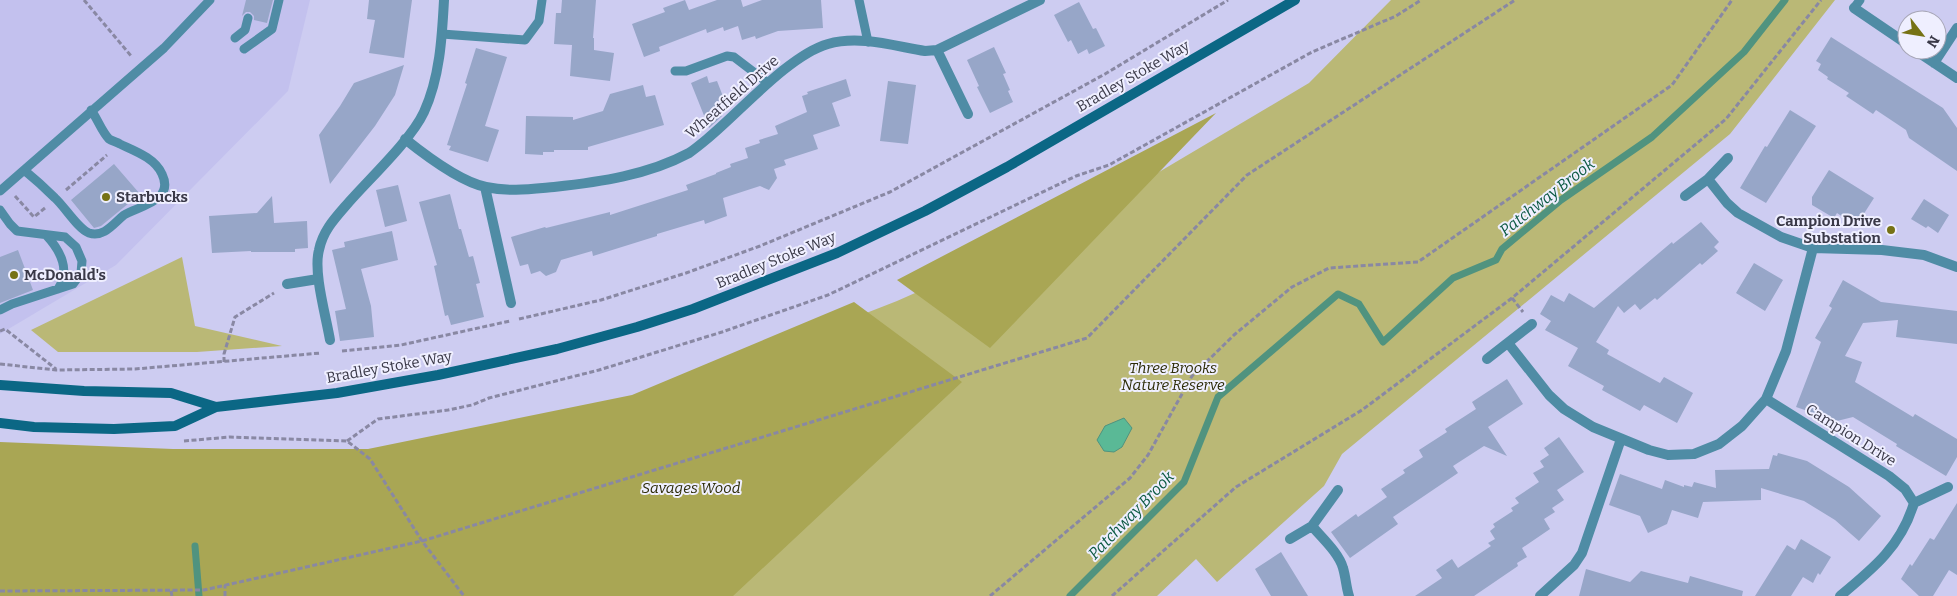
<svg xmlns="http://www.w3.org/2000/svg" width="1957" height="596" font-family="Bitter,serif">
	<rect width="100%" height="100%" fill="#cdccf1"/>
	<!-- built -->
	<path fill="#c3c1ee" d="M0 0H310L288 91 116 265 0 334Z"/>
	<!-- green -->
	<path fill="#bab876" d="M1391 0H1835L1730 134 1342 454 1324 486 1217 582 1196 559 1157 596H0L370 459 594 414 792 342 897 301 1073 223 1309 83Z
		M182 257 195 326 282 346 197 352H58L31 330Z"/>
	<!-- forest -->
	<path fill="#a9a654" d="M1216 113 990 348 897 280Z
		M854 302 962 382 733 596H0V442L173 449H368L632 395Z"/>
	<!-- water -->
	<path fill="#5ab996" stroke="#50937f" d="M1124 418 1132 428 1122 447 1114 452 1104 451 1097 440 1105 426Z"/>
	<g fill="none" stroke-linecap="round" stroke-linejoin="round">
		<!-- stream -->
		<path stroke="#50937f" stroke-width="7" d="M195 546 199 596
			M1070 596 1184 482 1218 397 1338 294 1359 304 1383 342 1453 278 1496 260 1502 249 1561 200 1652 137 1744 52 1785 0"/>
	</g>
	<!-- building -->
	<path fill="#97a6c8" d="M246 0H273L267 23 254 20V16L250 12H246L242 16Z
		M369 0H412L404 58 369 53 375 20 367 19Z
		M562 0H596L593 38H594V50L614 53 610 81 570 76 572 45 554 44 556 13H561Z
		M685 0 689 10 717 0H741L743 7 762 0H821L823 28 778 31 756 39 755 36 742 40 738 26 724 31 723 27 707 33 706 29 659 47 660 51 644 57 632 24 665 12 663 8Z
		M1079 2 1093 29 1096 28 1105 46 1089 54 1087 49 1078 54 1071 40 1068 42 1054 15Z
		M1831 37 1943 108 1957 128V171L1909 138 1906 130 1876 110 1873 114 1846 96 1849 93 1827 79 1828 77 1818 70 1821 64 1816 61Z
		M994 47 1006 73 1003 74 1010 90 1008 91 1013 102 990 113 977 87 979 86 967 60Z
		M476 48 507 57 485 126 499 130 488 162 449 150 451 146 447 145 467 84 465 83Z
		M404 65 395 95 375 126 330 184 319 135 340 106 354 83Z
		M707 76 709 83 717 81 724 99 716 102 722 116 709 128 691 83Z
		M846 79 851 96 832 103 840 126 813 135 818 149 784 160 786 165 774 169 777 178 769 190 760 186 723 198 727 216 705 224 704 220 657 234V236L593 256 592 251 561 260 556 272 546 276 540 271 531 274 528 264 520 266 511 237 545 227 546 228 610 212V215L688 190 686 185 716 174V173L731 167 730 164 748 158 745 148 760 143 759 140 778 134 775 126 807 112 802 96 808 94 807 92Z
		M888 81 916 85 908 144 880 141Z
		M643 85 646 97 655 95 664 125 588 147V150H554V152H543V155L525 154 526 116 573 117V120L603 111 610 94Z
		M1790 110 1816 126 1766 203 1740 188 1765 146 1767 147Z
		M114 164 140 194 101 226 94 228 71 200Z
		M1829 170 1874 198 1856 226 1837 213 1834 218 1812 205V197Z
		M398 185 407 221 385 227 376 190Z
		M450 194 459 229H461L469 257 473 256 480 283 476 284 484 317 451 325 448 315 445 316 434 266 437 265 419 202Z
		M272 196 274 223 307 221 308 248 295 249V252H251V251L212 253 209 216 257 213Z
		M1924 199 1949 215 1938 233 1928 226 1926 228 1911 219Z
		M1701 222 1719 242 1714 247 1718 251 1702 265 1700 263 1657 300 1655 298 1640 310 1635 304 1624 313 1618 306 1596 342 1609 350 1607 354 1660 383 1664 377 1693 393 1677 423 1644 405 1640 411 1602 390 1604 386 1568 366 1578 348 1545 330 1551 321 1540 314 1551 295 1564 302 1569 293 1594 308 1672 242 1673 244Z
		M392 231 398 260 361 269 371 306 374 337 340 341 335 311 346 309 332 250 345 247 344 242Z
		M18 250 33 290 0 303V257Z
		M1754 263 1783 280 1765 311 1736 293Z
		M1843 280 1881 302 1957 311V344L1896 337 1898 320 1863 323 1845 356 1862 362 1855 382 1913 417 1915 414 1957 439V457L1946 476 1896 446 1897 444 1853 417 1837 421 1796 407 1821 342 1815 338 1832 308 1829 306Z
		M1507 379 1523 404 1488 427 1507 456 1484 446 1453 466 1458 473 1393 517 1398 524 1350 558 1331 532 1356 514 1358 517 1387 497 1381 489 1405 473 1403 470 1423 457 1419 450 1447 432 1445 429 1476 409 1472 402Z
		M1559 437 1584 472 1557 490 1564 500 1552 508 1555 512 1544 519 1550 529 1522 548 1527 557 1517 563 1518 566 1474 596H1415L1442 578 1436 570 1452 559 1458 568 1491 546 1488 543 1495 539 1490 531 1495 527 1493 524 1513 511 1511 508 1519 503 1515 498 1539 482 1533 473 1544 467 1540 461 1549 455 1544 448Z
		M1778 453 1807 461 1849 487 1881 516 1859 541 1835 520 1804 501 1761 488V500L1703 502 1698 518 1672 510 1667 524 1648 533 1640 516 1609 505 1620 474 1662 489 1665 480 1684 487V485L1692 487 1694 482 1716 488 1715 470 1769 469 1773 455 1777 456Z
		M1957 503V575L1949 570 1933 596H1919L1901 579 1910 564 1912 566 1930 538 1934 540Z
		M1801 539 1831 557 1820 575 1818 573 1813 583 1803 577 1791 596H1755L1787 545 1795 550Z
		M1281 552 1308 596H1271L1255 569Z
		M1586 569 1630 582 1641 571 1688 583 1690 576 1743 591 1742 596H1579Z"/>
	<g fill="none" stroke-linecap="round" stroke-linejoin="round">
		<!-- path -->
		<path stroke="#8988a3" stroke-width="3" stroke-dasharray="5 2.5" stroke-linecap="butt" d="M84 0 132 57
			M66 190 107 155
			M15 196 34 217 45 208
			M1512 298 1523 312
			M519 319 601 300 686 273 760 246 890 192 1105 74 1228 0
			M0 331 5 329 56 369
			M342 351 401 345 510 321
			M224 362V354L235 317 274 293
			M0 364 56 370 135 369 321 353
			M184 441 230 437 347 441 370 459 422 541 464 596
			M347 441 378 419 448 410 472 405 489 398 599 370 722 332 828 295 1076 176 1109 165 1312 52 1396 16 1421 0
			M0 591 204 590 422 541 1087 338 1247 175 1515 0
			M171 591 172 596
			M225 596V585
			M990 596 1130 478 1148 455 1192 376 1234 335 1292 287 1329 268 1418 262 1672 85 1732 0
			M1112 596 1236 487 1362 410 1512 298 1726 119 1821 0"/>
		<!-- lane -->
		<path stroke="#4f8ca5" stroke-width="9" d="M859 0 868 42
			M1854 8 1860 0
			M442 34 525 40 539 21 542 0
			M235 38 245 30 248 18
			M244 49 272 29 279 0
			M675 71H686L727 56 734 57 768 83
			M24 170C35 179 45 188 55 198 65 207 78 229 89 233 104 238 114 223 124 215 139 206 175 201 162 174 155 158 135 151 120 144 117 142 112 141 109 139 102 132 97 118 91 110
			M0 191 164 48 210 0
			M0 210 10 224 17 231 65 237 76 247 82 261 81 273 73 284 12 304 0 310
			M46 235C60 250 71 270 58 289"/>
		<!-- street -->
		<path stroke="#4f8ca5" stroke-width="10" d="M1854 8 1907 44
			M937 50 968 114
			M1915 50 1957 78
			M1934 63 1957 28
			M405 139C425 155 461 182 486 187 509 192 531 189 554 187 600 182 648 175 689 153 695 149 701 144 707 139 739 113 789 55 828 44 859 35 894 46 925 51L937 50 1040 0
			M1708 179 1727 203 1738 213 1781 237 1813 248 1882 250 1924 255 1957 267
			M485 187 511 303
			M1685 196 1708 179 1728 158
			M287 284 318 279
			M330 340C326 316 313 272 319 250 323 230 336 217 349 202 370 178 411 140 424 112 440 77 442 37 444 0
			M1508 343 1549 395 1564 409 1593 427 1649 450 1668 455 1694 454 1719 444 1742 426 1766 399 1786 351 1813 248
			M1487 359 1532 324
			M1766 399 1889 476 1905 489 1914 503C1901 546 1874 568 1840 596
			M1914 503 1948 487
			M1312 526C1322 538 1339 553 1343 568 1346 578 1346 587 1349 596
			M1290 539 1312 526 1338 490
			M1540 596 1574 565 1582 553 1621 439"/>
		<!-- secondary -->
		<path stroke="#0b6785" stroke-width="10" d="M0 385 84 391 171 393 216 407
			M0 423 34 427 114 429 175 426 216 407 337 393 438 375 557 349 637 327 693 309 837 253 925 211 1007 167 1295 0"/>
	</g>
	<!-- markers -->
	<g fill="#767215" stroke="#efefff" stroke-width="2">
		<circle cx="106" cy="197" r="5"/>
		<circle cx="1891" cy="230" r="5"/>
		<circle cx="14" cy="275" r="5"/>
	</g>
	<g text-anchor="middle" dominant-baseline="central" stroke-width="4" stroke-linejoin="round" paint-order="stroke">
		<!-- street labels -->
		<g font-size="15" fill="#3a3948" stroke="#efefff">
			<text transform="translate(1133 76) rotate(-30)">Bradley Stoke Way</text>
			<text transform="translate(732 97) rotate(-41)">Wheatfield Drive</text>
			<text transform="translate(776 260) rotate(-22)">Bradley Stoke Way</text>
			<text transform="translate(389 367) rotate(-10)">Bradley Stoke Way</text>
			<text transform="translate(1851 435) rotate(32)">Campion Drive</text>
		</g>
		<!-- poi labels -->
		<g font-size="15" font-weight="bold" fill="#3a3948" stroke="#efefff" text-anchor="start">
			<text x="116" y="197">Starbucks</text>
			<text x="1881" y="221" text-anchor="end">Campion Drive<tspan x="1881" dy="17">Substation</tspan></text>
			<text x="24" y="275">McDonald's</text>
		</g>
		<!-- park labels -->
		<g font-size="15" font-style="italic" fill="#2d2c07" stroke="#efefff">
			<text x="1173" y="368">Three Brooks<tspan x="1173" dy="17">Nature Reserve</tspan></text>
			<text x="691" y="488">Savages Wood</text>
		</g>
		<!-- water labels -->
		<g font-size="16" font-style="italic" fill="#0d5a43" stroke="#efefff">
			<text transform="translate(1547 197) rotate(-38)">Patchway Brook</text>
			<text transform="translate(1131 515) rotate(-46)">Patchway Brook</text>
		</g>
	</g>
	<!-- north arrow -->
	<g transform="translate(1922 35) rotate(121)"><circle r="24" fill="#efefff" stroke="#a7a6b6"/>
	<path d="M0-4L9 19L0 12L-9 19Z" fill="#767215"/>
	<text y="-8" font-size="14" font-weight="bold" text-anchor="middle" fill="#3a3948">N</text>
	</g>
</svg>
